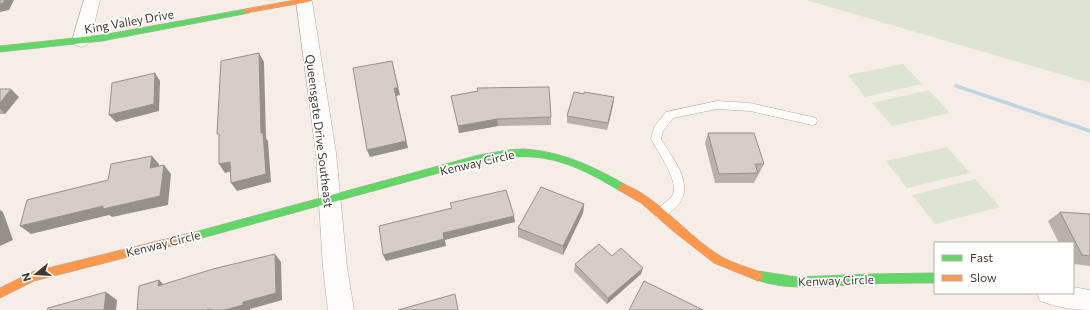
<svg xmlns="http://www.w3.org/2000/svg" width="1090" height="310" font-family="Commissioner,sans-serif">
	<rect width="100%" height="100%" fill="#f7ede7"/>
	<!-- green -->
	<path fill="#dde4d1" d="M806 0H1090V83Z
		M903 64 922 84 865 97 848 75Z
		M929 90 950 113 892 126 872 103Z
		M947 147 970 173 907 188 886 161Z
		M975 179 1000 207 935 224 912 195Z"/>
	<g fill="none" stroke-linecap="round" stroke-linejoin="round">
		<!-- stream -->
		<path fill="#bdd7e1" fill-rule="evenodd" d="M956 84 1090 129V133L954 87V86Z"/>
		<defs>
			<path id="lane" d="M717 101 750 103 812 117 816 118 817 121 816 124 812 125 750 111 717 109 673 118 663 131 661 139C675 162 699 189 672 211 667 216 663 220 656 218L654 214C658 206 667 203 672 196 681 183 657 151 651 139L654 127 666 112Z"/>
			<path id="street" d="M84 0H100L90 41 87 45 81 47 75 45 72 41Z
				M296 0 312 1 336 153 347 268 354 310H328L323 268 316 153Z
				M1073 287 1090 290V310C1073 310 1057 307 1040 301L1037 293H1073Z"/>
			<path id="fast" d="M246 9H249V13L102 41 0 52V46L102 35Z
				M523 149C561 151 593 166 626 185L628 188 626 191 623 192 620 191C569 160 538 149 479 162L191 241 187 240 186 237 187 234 191 233 479 155 508 150Z
				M758 271 797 277 870 274 935 273V283C910 283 886 283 861 284 826 286 788 292 754 279L753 276 754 273Z"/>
			<path id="slow" d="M295 0H312L308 2 246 13 242 11 246 9Z
				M623 184C658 196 689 238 722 257 734 264 749 267 762 273L763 276 762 279 758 281 714 263 673 231 641 203 620 191 618 188 620 185Z
				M191 233 195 234 196 237 195 240 191 241 34 281 0 298V288L32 272Z"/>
		</defs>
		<!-- lane casing -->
		<use href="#lane" stroke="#b3aaa4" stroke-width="1"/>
		<!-- street casing -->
		<use href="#street" stroke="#b3aaa4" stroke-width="1"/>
		<!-- fast casing -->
		<use href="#fast" stroke="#b3aaa4" stroke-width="1"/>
		<!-- slow casing -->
		<use href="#slow" stroke="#b3aaa4" stroke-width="1"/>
		<!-- lane -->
		<use href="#lane" fill="#fefcfb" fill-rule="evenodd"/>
		<!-- street -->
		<use href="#street" fill="#fefcfb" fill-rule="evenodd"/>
		<!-- fast -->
		<use href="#fast" fill="#63d668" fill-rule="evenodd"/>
		<!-- slow -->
		<use href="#slow" fill="#ff974d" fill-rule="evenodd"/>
	</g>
	<!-- wall -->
	<path fill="#b9b0ac" d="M477 88 551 117V125L498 126 459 133 453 104 477 91Z
		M0 89 19 97 5 114H0Z
		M584 94 614 97 613 105 607 130 567 123V116Z
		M708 133 764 164 754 183H715L705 143Z
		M584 204 583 213 563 255 518 237V228Z
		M1060 212 1090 214V266L1073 264V243H1059L1048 221Z
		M612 256 641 274 607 304 574 271 575 264Z"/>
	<!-- shaded-wall -->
	<path fill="#96908c" d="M5 0H14L9 10 0 12V4Z
		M259 53 264 62 266 138 268 141 271 182 237 191 231 183Z
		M392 61 400 95 396 96 408 148 370 157 367 150 394 88Z
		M155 73 160 81 159 111 116 122 109 115Z
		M11 89 19 97 5 114 0 109V103Z
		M614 97 613 105 607 130 608 123Z
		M497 119 498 126 459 133 458 126Z
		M152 156 159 164 157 177 150 168Z
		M230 162 236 170 225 173 219 164Z
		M164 165 171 174 168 205 112 217 109 215 31 234 20 226 103 206Z
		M584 204 583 213 563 255V246Z
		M0 210 3 212 13 240 0 246Z
		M514 216 515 222 445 240 446 246 386 261 383 255 443 233Z
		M275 254 281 262 282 300 250 309V310H225L243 302Z
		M643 268 641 274 607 304 608 298Z
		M159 280 167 288 158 286Z
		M106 292 117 300 116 310H104Z"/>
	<!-- building -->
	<path fill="#d7cdc8" stroke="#96908c" d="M0 0H5L3 3 0 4Z
		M259 53 261 133H263L266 174 231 183 230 162 219 164V134H217L221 61Z
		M392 61 398 88H394L406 141 367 150 353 68Z
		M155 73 154 104 109 115 112 83Z
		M549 87 551 117 497 119 458 126 451 96 478 91 477 88Z
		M0 89H11L0 103Z
		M574 92 584 94V92L614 97 608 123 567 116Z
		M708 133H754L764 164H755L758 173 719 174Z
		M152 156 150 168 164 165 160 196 103 209V206L20 226 27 200 108 180 111 164Z
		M541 187 584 204 563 246 518 228Z
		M506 190 514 216 443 233 444 239 383 255 379 226 452 208 450 203Z
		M1060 212 1090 214V256L1082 255Z
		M599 244 612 256 621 248 643 268 608 298 575 264Z
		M275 254 276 293 243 302V305L225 310H211V309L206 310H137L139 286 159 280 158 286 213 269Z
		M644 281 703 310H629Z
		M106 292 104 310H47L48 308Z
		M455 294 458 310H398Z"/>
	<g text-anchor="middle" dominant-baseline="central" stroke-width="3.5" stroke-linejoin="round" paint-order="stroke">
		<!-- street labels -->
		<g font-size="12" fill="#423830" stroke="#fff">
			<text transform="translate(129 21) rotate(-10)">King Valley Drive</text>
			<text transform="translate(320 131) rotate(83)">Queensgate Drive Southeast</text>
			<text transform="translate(477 162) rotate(-13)">Kenway Circle</text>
			<text transform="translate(163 243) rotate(-14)">Kenway Circle</text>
			<text transform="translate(836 280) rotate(-2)">Kenway Circle</text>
		</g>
	</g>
	<!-- legend -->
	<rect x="934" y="242" width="140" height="52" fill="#ffffff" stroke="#b3afac"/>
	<rect x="942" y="255" width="20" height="6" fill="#63d668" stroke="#b3afac"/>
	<text x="970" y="262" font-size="12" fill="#423830">Fast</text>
	<rect x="942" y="275" width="20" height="6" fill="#ff974d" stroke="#b3afac"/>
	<text x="970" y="282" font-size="12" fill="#423830">Slow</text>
	<!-- north arrow -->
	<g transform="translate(36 274) rotate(252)" stroke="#ffffff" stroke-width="3" paint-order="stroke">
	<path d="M0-3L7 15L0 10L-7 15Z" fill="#423830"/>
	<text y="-6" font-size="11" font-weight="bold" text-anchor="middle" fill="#423830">N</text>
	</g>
</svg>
